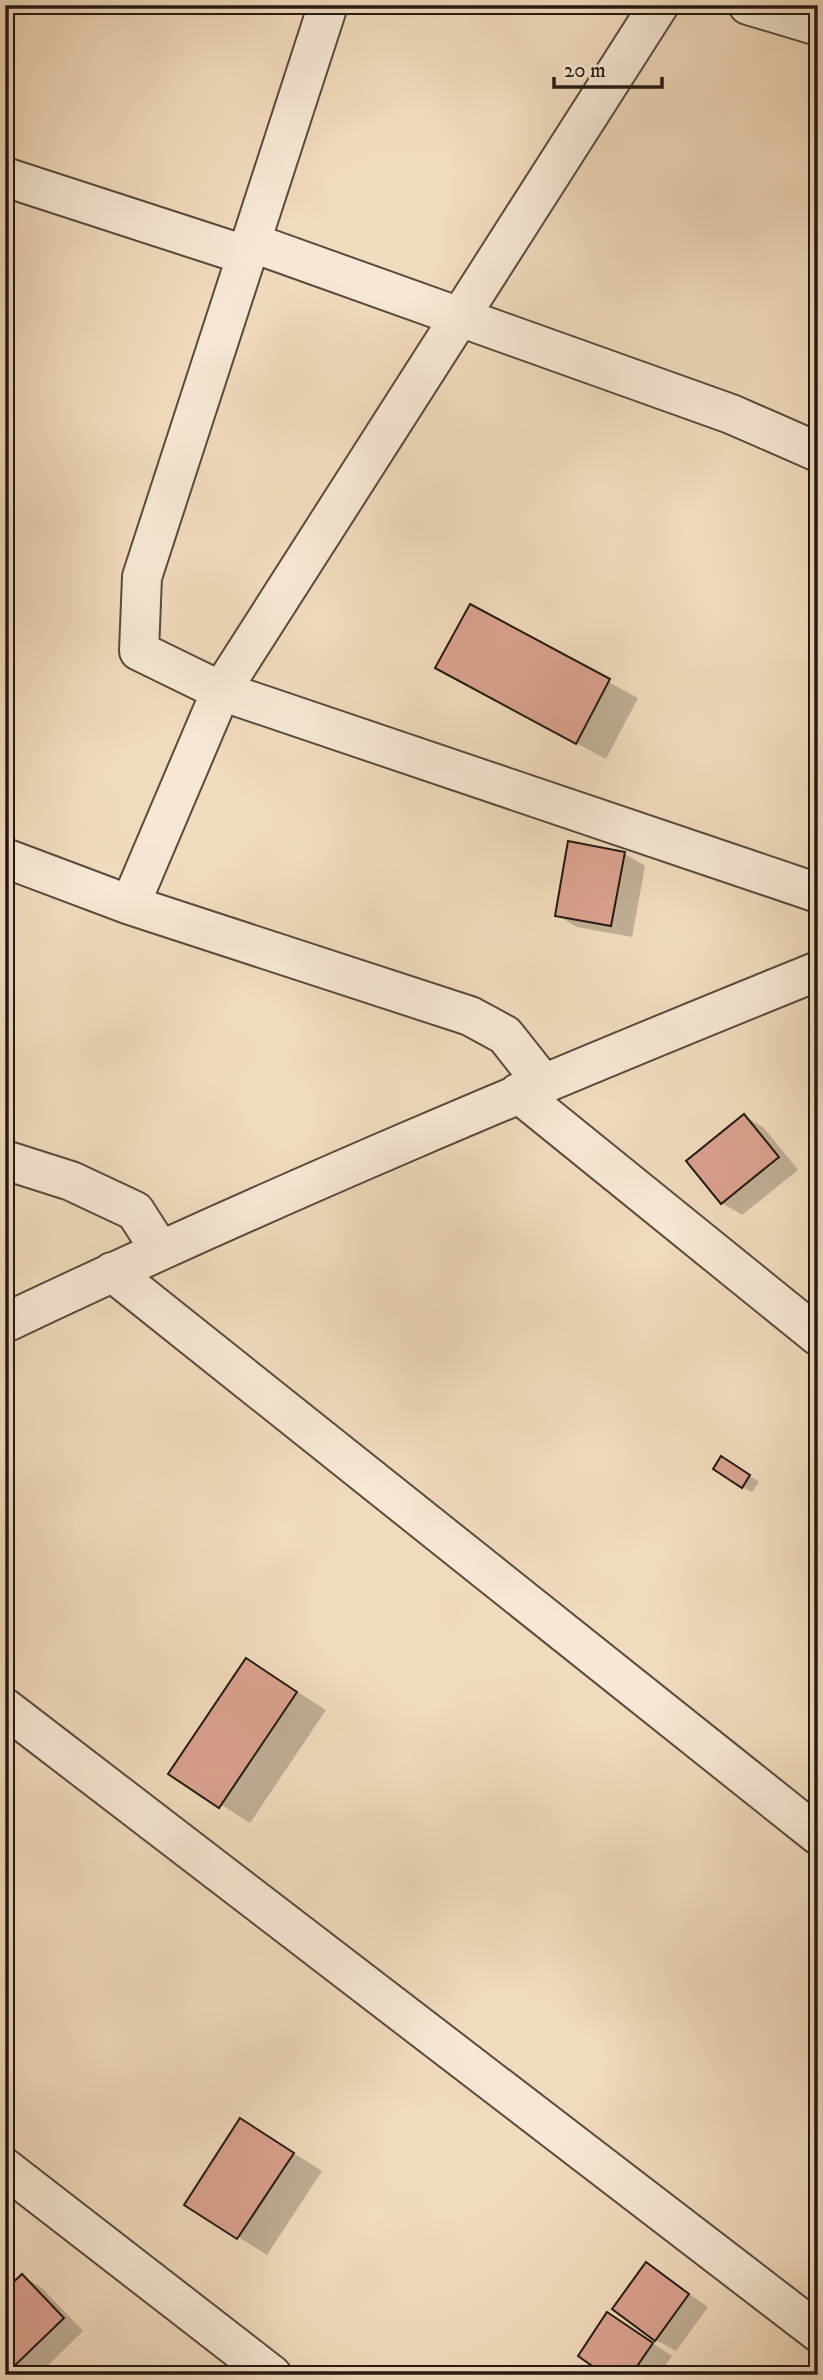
<svg xmlns="http://www.w3.org/2000/svg" width="823" height="2380" font-family="'IM FELL DW Pica',serif">
	<rect width="100%" height="100%" fill="#f1dbbd"/>
	<filter id="stains"><feTurbulence type="fractalNoise" baseFrequency=".00286" numOctaves="4"/><feColorMatrix values="0 0 0 0 .2 0 0 0 0 .09 0 0 0 0 .02 0 0 0 .5 -.17"/></filter>
	<radialGradient id="worn" r=".72"><stop offset=".6" stop-color="#630" stop-opacity="0"/><stop offset="1" stop-color="#630" stop-opacity=".3"/></radialGradient>
	<!-- shadow -->
	<path fill="#0003" d="M470 607 638 698 606 759 467 685Z
		M625 854 645 866 632 937 577 927 557 915Z
		M744 1116 764 1128 798 1170 742 1215 722 1203Z
		M732 1464 759 1482 752 1492 742 1487Z
		M247 1660 326 1710 250 1823 171 1773Z
		M241 2120 322 2171 267 2255 186 2204Z
		M647 2265 708 2307 676 2351 656 2340Z
		M22 2276 42 2288 83 2331 38 2375H5Z
		M628 2327 672 2356 659 2375H608Z"/>
	<!-- building -->
	<path fill="#dba290" stroke="#251914" stroke-width="2" d="M470 604 610 679 576 744 435 668Z
		M568 841 625 852 611 926 555 916Z
		M744 1114 779 1157 721 1204 686 1161Z
		M721 1456 750 1475 742 1488 713 1469Z
		M246 1658 297 1692 219 1808 168 1774Z
		M240 2118 294 2153 237 2239 184 2205Z
		M646 2262 689 2294 655 2341 612 2309Z
		M22 2274 64 2318 5 2375V2290Z
		M607 2312 653 2343 631 2375H605L578 2356Z"/>
	<g fill="none" stroke-linecap="round" stroke-linejoin="round">
		<defs>
			<path id="minor" d="M328 5 142 577 139 651 221 691 818 893
				M748 5 818 26
				M5 177 245 255
				M250 242 731 414 818 452
				M5 858 130 905 470 1016 505 1035 543 1083
				M130 905 221 691 659 5
				M518 1093 818 1336
				M5 1160 71 1181 135 1211 160 1250
				M112 1272 818 1835
				M5 1323C272 1196 544 1082 818 971
				M5 1708 818 2332
				M5 2168 272 2375"/>
		</defs>
		<!-- minor casing -->
		<use href="#minor" stroke="#584a3e" stroke-width="42"/>
		<!-- minor -->
		<use href="#minor" stroke="#f6e8d4" stroke-width="38"/>
	</g>
	<!-- margin -->
	<rect width="823" height="2380" fill="none" stroke="#f1dbbd" stroke-width="28"/>
	<rect x="7" y="7" width="809" height="2366" fill="none" stroke="#251914" stroke-width="3.5"/>
	<rect x="14" y="14" width="795" height="2352" fill="none" stroke="#251914" stroke-width="2"/>
	<!-- scale -->
	<path d="M554 77v10h108v-10" fill="none" stroke="#251914" stroke-width="3.5"/>
	<text x="564" y="77" font-size="21" fill="#251914" stroke="#f6e8d4" stroke-width="5" paint-order="stroke">20 m</text>
	<rect width="100%" height="100%" filter="url(#stains)"/>
	<rect width="100%" height="100%" fill="url(#worn)"/>
</svg>
